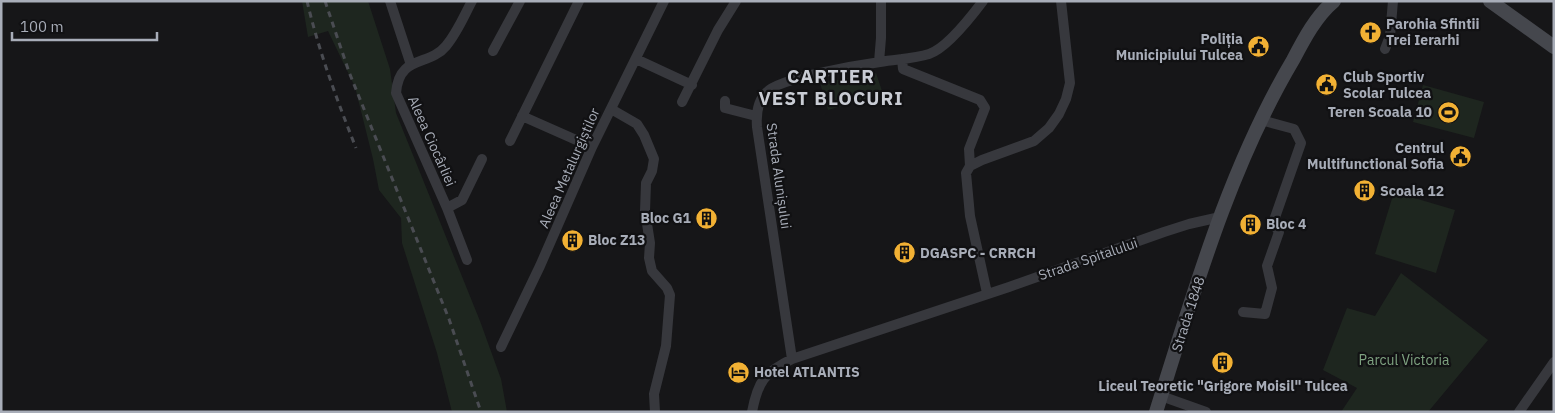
<svg xmlns="http://www.w3.org/2000/svg" width="1555" height="413" font-family="'IBM Plex Sans',sans-serif">
	<rect width="100%" height="100%" fill="#161618"/>
	<!-- green -->
	<path fill="#1e261f" d="M302 1H368L390 69 396 113 480 321 501 379 507 412H452L437 353 402 243 401 218 379 190 373 159 355 87 328 31 308 37Z
		M876 73 883 94 828 110 820 83Z
		M1423 85 1484 102 1474 138 1413 122Z
		M1394 192 1455 210 1436 273 1375 254Z
		M1401 273 1488 340 1428 412H1341L1357 388 1323 370 1347 308 1375 316Z"/>
	<g fill="none" stroke-linecap="round" stroke-linejoin="round">
		<!-- street -->
		<path stroke="#37383d" stroke-width="10" d="M390 1 411 65
			M1385 49 1390 36 1393 1
			M493 51 520 1
			M636 59 692 85
			M902 59 903 69 980 100 985 108 969 149 970 166
			M879 62 881 38V1
			M725 101V108L756 116
			M682 102 718 30 736 1
			M611 109 637 124 644 135 654 159 652 171 646 183 645 211 650 243 649 258 652 271 667 288 670 295 666 346 654 394 655 412
			M522 116 592 147
			M510 141 579 1
			M447 208 462 200 482 159
			M467 260 447 208 396 93C399 54 429 67 446 46 457 33 464 16 472 1
			M987 293 970 216 966 173 970 166 982 160 1034 141 1049 128 1059 114 1066 99 1070 83 1061 1
			M1243 312 1265 314 1272 288 1267 266 1279 232 1273 223 1301 143 1294 129 1261 120
			M501 347 540 266 592 147 664 1
			M792 359 757 127C756 114 757 101 767 92 779 78 859 65 880 62 896 59 913 59 929 54 947 48 971 17 983 1
			M1161 396 1206 412
			M752 412C758 381 764 373 792 359L1009 287 1164 232 1189 224 1220 217
			M1519 412 1554 362"/>
		<!-- secondary -->
		<path stroke="#45474d" stroke-width="14" d="M1490 1 1554 47
			M1156 412C1194 292 1229 168 1293 60 1304 39 1316 16 1334 1"/>
		<!-- rail -->
		<path stroke="#4a4c52" stroke-width="3" stroke-dasharray="6 5" stroke-linecap="butt" d="M307 1C319 52 337 100 356 148
			M325 1 349 72 449 319 481 412"/>
	</g>
	<!-- icons -->
	<defs>
		<symbol id="church-disc" viewBox="-11 -11 22 22"><circle r="9.5" fill="#f2b134" stroke="#111113"/><path d="M-1.2-6h2.4v3.5h3.3v2.4h-3.3V6h-2.4V-.1h-3.3v-2.4h3.3Z" fill="#111"/></symbol>
		<symbol id="civic-disc" viewBox="-11 -11 22 22"><circle r="9.5" fill="#f2b134" stroke="#111113"/><path d="M-.6-6.5H3V-4.5H.6V-3L4-1V1h2V6H-6V1h2V-1L-.6-3ZM-1.2 2.5V6h2.4V2.5Z" fill="#111"/></symbol>
		<symbol id="stadium-disc" viewBox="-11 -11 22 22"><circle r="9.5" fill="#f2b134" stroke="#111113"/><path d="M0-5a6.5 5 0 1 0 0 10a6.5 5 0 1 0 0-10ZM-3.5-1.8h7v3.6h-7Z" fill="#111"/></symbol>
		<symbol id="building-disc" viewBox="-11 -11 22 22"><circle r="9.5" fill="#f2b134" stroke="#111113"/><path d="M-4-6H4V6H1V3H-1V6H-4ZM-2.5-4.3h1.7v1.8h-1.7ZM.8-4.3h1.7v1.8H.8ZM-2.5-1h1.7V.8h-1.7ZM.8-1h1.7V.8H.8Z" fill="#111"/></symbol>
		<symbol id="hotel-disc" viewBox="-11 -11 22 22"><circle r="9.5" fill="#f2b134" stroke="#111113"/><path d="M-6-4.5h1.5V1H6V5H4.5V3h-9V5H-6ZM-4 0a1.8 1.8 0 1 1 3.6 0ZM.5 0V-2.5h3Q6-2.5 6 0Z" fill="#111"/></symbol>
	</defs>
	<g fill-rule="evenodd">
		<use href="#church-disc" x="1358" y="20" width="25" height="25"/>
		<use href="#civic-disc" x="1246" y="34" width="25" height="25"/>
		<use href="#civic-disc" x="1314" y="72" width="25" height="25"/>
		<use href="#stadium-disc" x="1436" y="100" width="25" height="25"/>
		<use href="#civic-disc" x="1448" y="144" width="25" height="25"/>
		<use href="#building-disc" x="1352" y="178" width="25" height="25"/>
		<use href="#building-disc" x="694" y="206" width="25" height="25"/>
		<use href="#building-disc" x="1238" y="212" width="25" height="25"/>
		<use href="#building-disc" x="560" y="228" width="25" height="25"/>
		<use href="#building-disc" x="892" y="240" width="25" height="25"/>
		<use href="#building-disc" x="1210" y="350" width="25" height="25"/>
		<use href="#hotel-disc" x="726" y="360" width="25" height="25"/>
	</g>
	<g text-anchor="middle" dominant-baseline="central" stroke-width="4.5" stroke-linejoin="round" paint-order="stroke">
		<!-- poi labels -->
		<g font-size="14" font-weight="bold" fill="#a8adb8" stroke="#111113" text-anchor="start">
			<text x="1386" y="24">Parohia Sfintii<tspan x="1386" dy="16">Trei Ierarhi</tspan></text>
			<text x="1243" y="39" text-anchor="end">Poliția<tspan x="1243" dy="16">Municipiului Tulcea</tspan></text>
			<text x="1343" y="77">Club Sportiv<tspan x="1343" dy="16">Scolar Tulcea</tspan></text>
			<text x="1432" y="112" text-anchor="end">Teren Scoala 10</text>
			<text x="1444" y="148" text-anchor="end">Centrul<tspan x="1444" dy="16">Multifunctional Sofia</tspan></text>
			<text x="1380" y="191">Scoala 12</text>
			<text x="691" y="218" text-anchor="end">Bloc G1</text>
			<text x="1266" y="224">Bloc 4</text>
			<text x="588" y="240">Bloc Z13</text>
			<text x="920" y="253">DGASPC - CRRCH</text>
			<text x="754" y="372">Hotel ATLANTIS</text>
			<text x="1223" y="386" text-anchor="middle">Liceul Teoretic "Grigore Moisil" Tulcea</text>
		</g>
		<!-- street labels -->
		<g font-size="14" fill="#a8adb8" stroke="#111113">
			<text transform="translate(432 141) rotate(66)">Aleea Ciocârliei</text>
			<text transform="translate(569 168) rotate(-66)">Aleea Metalurgiștilor</text>
			<text transform="translate(779 176) rotate(82)">Strada Alunișului</text>
			<text transform="translate(1088 259) rotate(-19)">Strada Spitalului</text>
			<text transform="translate(1188 314) rotate(-72)">Strada 1848</text>
		</g>
		<!-- park labels -->
		<g font-size="14" fill="#7fa381" stroke="#111113">
			<text x="1404" y="360">Parcul Victoria</text>
		</g>
		<!-- district labels -->
		<g font-size="19" font-weight="bold" letter-spacing="1" fill="#c9ccd4" stroke="#111113">
			<text x="831" y="76">CARTIER<tspan x="831" dy="22">VEST BLOCURI</tspan></text>
		</g>
	</g>
	<!-- border -->
	<rect width="1555" height="413" fill="none" stroke="#a8adb8" stroke-width="5"/>
	<!-- scale -->
	<path d="M12 32v8h145v-8" fill="none" stroke="#a8adb8" stroke-width="2.5"/>
	<text x="20" y="32" font-size="15" fill="#a8adb8" stroke="#111113" stroke-width="4" paint-order="stroke">100 m</text>
</svg>
